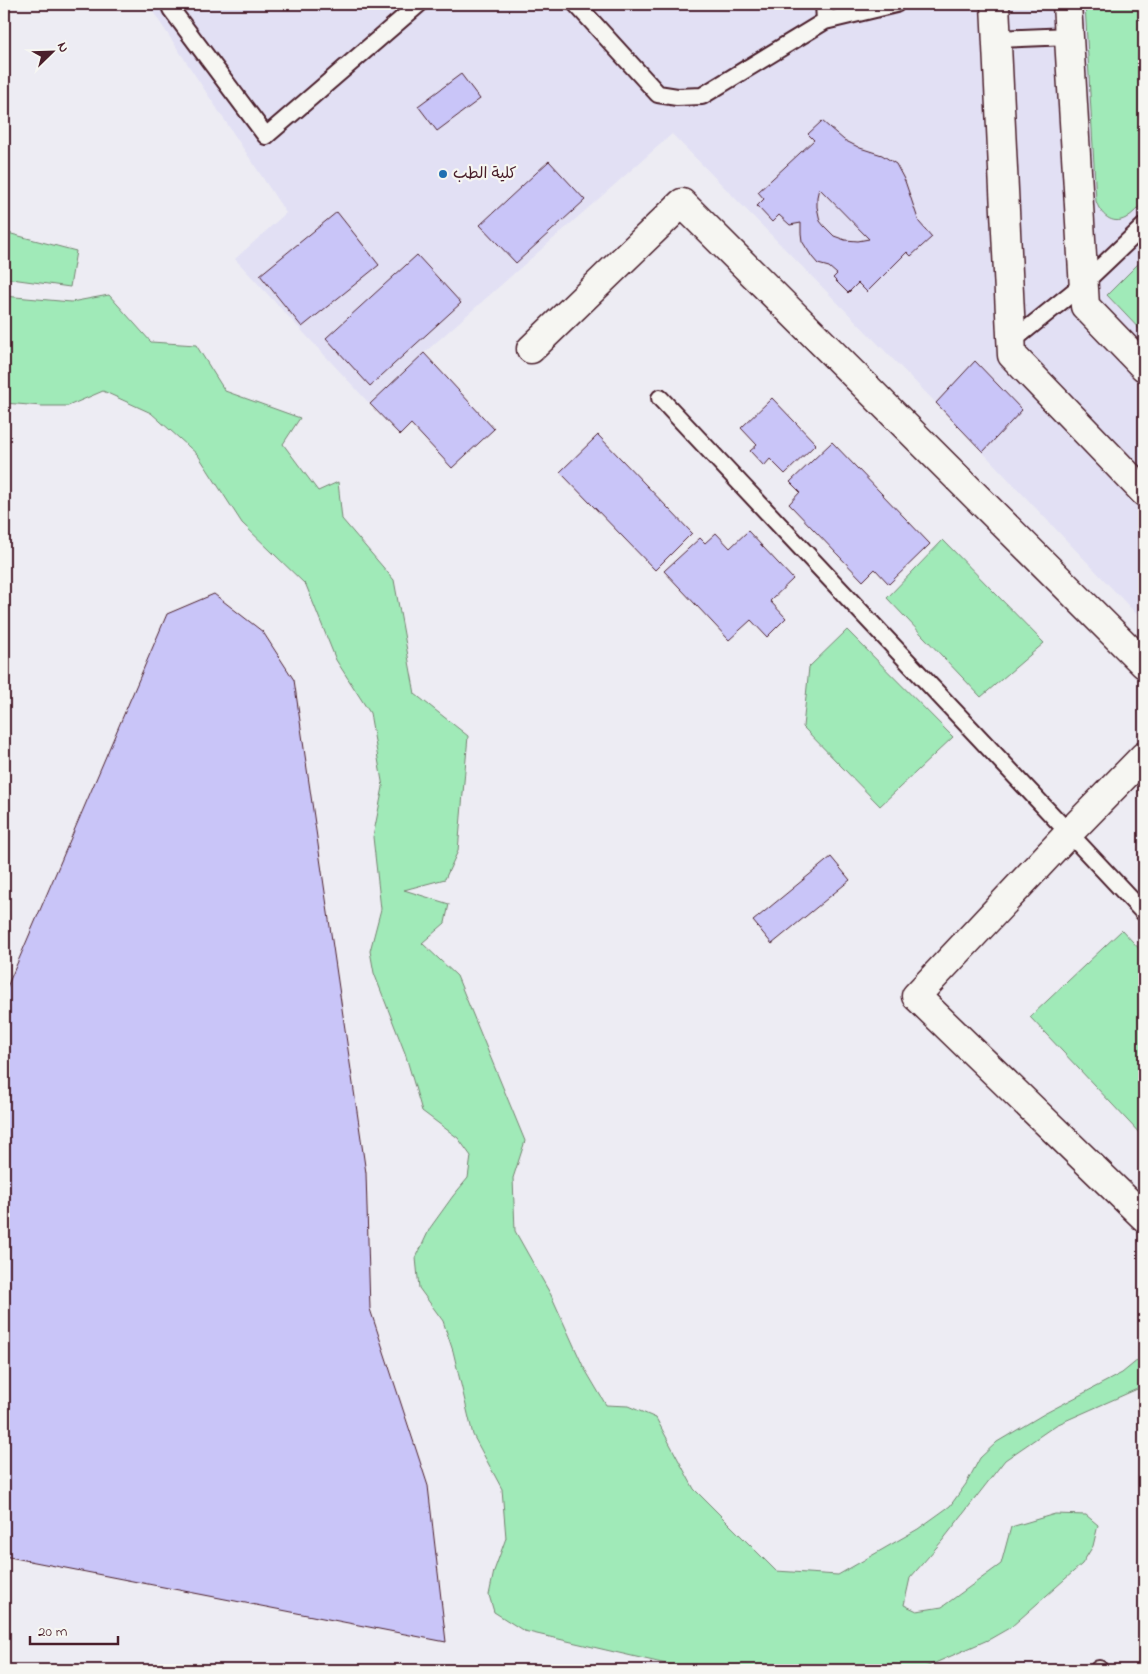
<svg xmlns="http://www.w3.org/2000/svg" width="1148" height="1674" font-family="'Indie Flower','Playpen Sans Arabic',sans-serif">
	<rect width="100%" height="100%" fill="#edecf3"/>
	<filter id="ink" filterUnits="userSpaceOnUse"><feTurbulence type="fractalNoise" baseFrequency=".02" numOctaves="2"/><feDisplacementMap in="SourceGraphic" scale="10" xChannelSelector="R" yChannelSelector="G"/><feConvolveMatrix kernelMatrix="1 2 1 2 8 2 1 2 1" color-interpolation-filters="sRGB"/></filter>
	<g filter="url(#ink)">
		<!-- built -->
		<path fill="#e2e0f4" d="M148 4H1085L1096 201 1098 207 1128 217 1144 201V258L1107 295 1144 334V622L936 403 672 134 424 353 370 404 235 259 286 213Z"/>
		<!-- green -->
		<path fill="#a0eab8" stroke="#758472" d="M1085 4H1144V201C1139 207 1133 214 1126 218 1112 226 1100 214 1096 201Z
			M4 232 76 251 70 287 4 278Z
			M1144 258V334L1107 295Z
			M109 295 151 342 196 345 225 391 300 418 283 444 318 491 338 482 342 519 394 580 415 694 468 736 458 851 445 879 404 890 449 904 445 923 422 943 457 976 525 1141 513 1178 515 1231 551 1295 583 1366 606 1405 628 1406 656 1418 694 1489 776 1571 838 1575 918 1529 950 1506 966 1484 980 1458 997 1442 1044 1414 1122 1373 1144 1355V1386L1056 1425 1005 1460 942 1541 910 1578 904 1605 917 1611 942 1607 1001 1564 1011 1527 1055 1514 1086 1515 1098 1525 1093 1546 1082 1564 1011 1627 990 1639 919 1670H722L675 1666 524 1631 494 1612 489 1595 494 1571 506 1538 502 1489 473 1435 453 1351 443 1321 419 1288 416 1258 430 1228 453 1196 468 1178 471 1156 458 1138 422 1111 405 1053 374 973 370 951 381 909 373 837 383 787 370 713 336 660 306 585 242 523 198 455 151 413 103 391 68 406H42L4 403V296L71 302Z
			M943 540 1044 643 981 697 887 598Z
			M847 630 953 737 880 806 803 727 809 667Z
			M1122 930 1144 954V1138L1030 1017Z"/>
		<!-- building -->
		<path fill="#c9c5f8" stroke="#4a1f2b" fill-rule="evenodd" d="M461 74 480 99 437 131 418 106Z
			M822 121 844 140 860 148 882 155 896 164 905 181 919 222 932 237 911 256 907 252 867 292 858 283 848 293 833 278 837 274 829 267 818 264 812 257 802 241 801 233V223L790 225 779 215 772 222 757 206 764 199 758 192 814 140 808 134ZM819 188 869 239 858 241 845 240 834 236 824 226 820 221 817 207V197Z
			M549 161 585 200 516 263 480 225Z
			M337 212 379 265 302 327 260 275Z
			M417 255 461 303 370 386 326 338Z
			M424 353 494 429 452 468 411 424 400 435 370 404Z
			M975 361 1022 410 983 452 936 403Z
			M772 398 816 444 785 474 770 459 764 466 750 451 757 445 741 428Z
			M598 435 692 533 655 570 560 472Z
			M832 442 930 544 889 584 875 569 863 581 789 504 800 492 790 482Z
			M748 531 793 579 770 601 786 618 767 637 751 620 729 640 664 571 700 538 705 543 716 533 730 548Z
			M214 594 263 632 294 680 366 1173 370 1309 428 1486 446 1642 4 1556V994L167 614Z
			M831 857 850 880 772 944 753 921Z"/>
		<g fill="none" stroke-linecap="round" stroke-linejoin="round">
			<defs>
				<path id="lane" d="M576 4 658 94 677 97 702 96 825 21 896 4
					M824 4 825 21
					M171 9 266 136 419 4
					M997 39 1069 36
					M1011 342 1083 284 1144 226
					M660 398 1144 913
					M1098 1670 1099 1669"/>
				<path id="street" d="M995 4 1012 355 1144 492
					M1067 4 1085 306 1144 367
					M531 349 682 203 1144 664
					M1144 756 1069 833 916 996 1144 1217"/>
			</defs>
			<!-- lane casing -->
			<use href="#lane" stroke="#4a1f2b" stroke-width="20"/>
			<!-- street casing -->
			<use href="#street" stroke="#4a1f2b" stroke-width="31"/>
			<!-- lane -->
			<use href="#lane" stroke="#f6f6f2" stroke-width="16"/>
			<!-- street -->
			<use href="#street" stroke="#f6f6f2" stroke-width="28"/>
		</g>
	</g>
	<!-- markers -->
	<circle fill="#1f6fb2" stroke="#f6f6f2" stroke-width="2" cx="443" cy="174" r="5"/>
	<g text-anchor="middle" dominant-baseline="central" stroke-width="4.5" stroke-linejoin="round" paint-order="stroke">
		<!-- poi labels -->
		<g font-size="16" fill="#4a1f2b" stroke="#f6f6f2" text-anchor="start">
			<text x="453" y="174">كلية الطب</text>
		</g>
	</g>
	<!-- margin -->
	<rect width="1148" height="1674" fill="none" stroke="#f6f6f2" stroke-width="20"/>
	<rect x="10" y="10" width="1128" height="1654" fill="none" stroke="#4a1f2b" stroke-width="2" filter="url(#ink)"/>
	<!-- north arrow -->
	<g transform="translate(52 52) rotate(67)" stroke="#f6f6f2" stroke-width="4" paint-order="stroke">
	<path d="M0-4L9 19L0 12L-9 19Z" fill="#4a1f2b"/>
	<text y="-8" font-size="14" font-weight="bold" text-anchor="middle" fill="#4a1f2b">N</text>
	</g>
	<!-- scale -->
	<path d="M30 1636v8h88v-8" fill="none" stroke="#4a1f2b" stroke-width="2.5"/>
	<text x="38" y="1636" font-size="15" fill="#4a1f2b" stroke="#f6f6f2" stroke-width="4" paint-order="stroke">20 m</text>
</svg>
